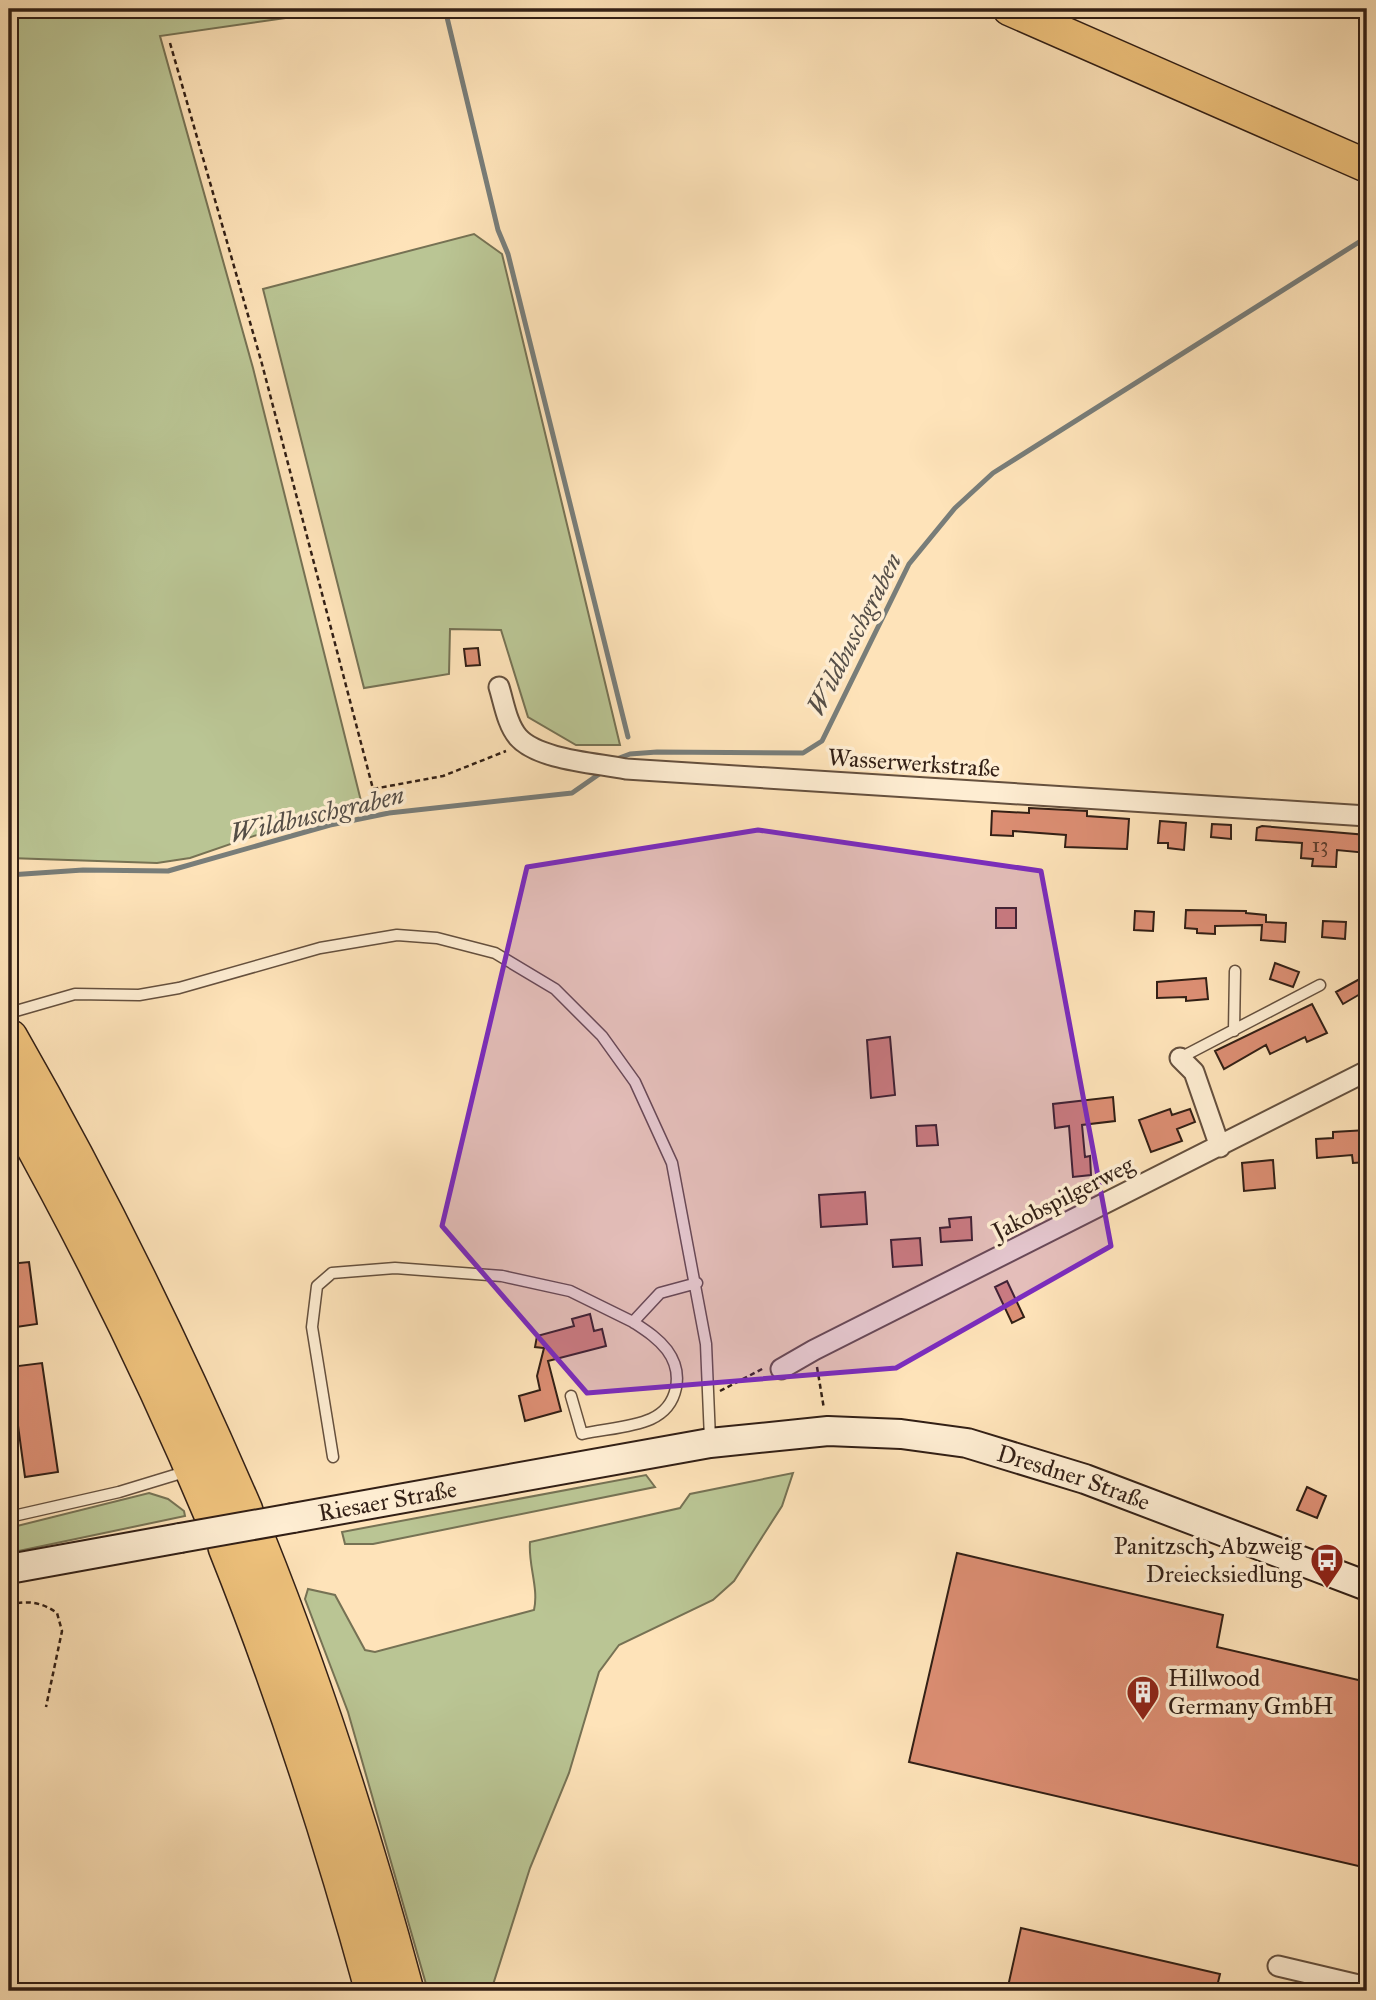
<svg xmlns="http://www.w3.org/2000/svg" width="1376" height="2000" font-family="'IM FELL Great Primer',serif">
	<rect width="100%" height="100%" fill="#fee3b9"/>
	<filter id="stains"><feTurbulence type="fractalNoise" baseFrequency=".00286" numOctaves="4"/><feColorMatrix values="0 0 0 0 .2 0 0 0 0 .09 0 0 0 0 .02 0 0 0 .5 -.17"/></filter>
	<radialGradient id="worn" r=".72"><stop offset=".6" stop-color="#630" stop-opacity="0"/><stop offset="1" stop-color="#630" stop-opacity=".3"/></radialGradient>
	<!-- green -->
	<path fill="#bac594" stroke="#767254" stroke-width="2" d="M9 9H349L160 36 253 368 362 805 280 827 190 858 157 863 9 858Z
		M474 234 502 254 620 745H576L528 717 501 630 450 629 449 674 364 688 263 289Z
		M793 1473 782 1506 734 1581 713 1600 619 1645 599 1672 569 1773 530 1868 491 1991H428L348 1712 305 1599 308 1589 335 1595 365 1650 375 1652 534 1610C539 1588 528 1565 530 1542L680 1508 690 1494Z
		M646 1475 655 1487 373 1544H345L342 1532Z
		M149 1493 168 1499 184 1511 185 1516 9 1553V1528Z"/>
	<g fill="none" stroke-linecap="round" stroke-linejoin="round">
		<!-- stream -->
		<path stroke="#787d79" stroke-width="5" d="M445 9 498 230 508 254 628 737
			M614 760 630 754 657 752 803 753 822 741 909 564 955 508 993 473 1367 237
			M9 875 83 870 168 871 330 825 389 813 572 793 605 770"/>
	</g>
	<!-- building -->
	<path fill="#dc8e73" stroke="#321f15" stroke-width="2" d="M478 648 480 665 466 666 464 649Z
		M1029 808 1087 811V816L1129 819 1127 849 1065 847 1066 835 1013 831V836L991 835 992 811 1029 813Z
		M1160 821 1186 823 1184 850 1168 848V843H1158Z
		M1212 824 1231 825V839L1211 837Z
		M1262 826 1367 835V853L1337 850 1336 867 1312 866 1313 859 1301 858 1302 843 1256 840 1257 828Z
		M996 908H1016V928H996Z
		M1186 910 1246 911V913L1266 915V922L1286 923 1285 942 1261 940 1262 925 1215 926V934L1197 933V929L1185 928Z
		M1135 911 1154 912 1153 931 1134 930Z
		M1323 921 1346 922 1345 939 1322 937Z
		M1275 963 1299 972 1293 987 1270 979Z
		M1367 975V990L1343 1004 1336 992Z
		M1206 978 1208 999 1186 1001V997L1157 998V982Z
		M1312 1004 1327 1033 1307 1042 1305 1037 1270 1054 1266 1045 1224 1069 1215 1051Z
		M890 1037 895 1095 871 1098 867 1040Z
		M1113 1097 1115 1121 1082 1125 1085 1157 1090 1156 1091 1175 1073 1177 1069 1126 1055 1128 1053 1104Z
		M1170 1109 1172 1115 1190 1109 1195 1122 1177 1129 1182 1141 1151 1152 1139 1120Z
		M936 1125 938 1145 917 1146 916 1126Z
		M1367 1130V1162L1353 1163 1352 1155 1317 1158 1316 1139 1333 1138V1132Z
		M1273 1160 1275 1188 1244 1191 1242 1163Z
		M865 1192 867 1224 821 1227 819 1195Z
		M971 1217 972 1240 941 1242 940 1228 950 1227 949 1219Z
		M920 1238 922 1265 893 1267 891 1240Z
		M29 1262 37 1324 9 1328V1264Z
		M1007 1281 1024 1317 1012 1323 995 1287Z
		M590 1314 594 1331 602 1329 606 1346 548 1361 561 1411 525 1421 519 1396 540 1390 537 1376 544 1348 535 1347 537 1336 574 1326 572 1319Z
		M42 1363 58 1472 25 1477 10 1367Z
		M1307 1487 1326 1496 1317 1518 1297 1510Z
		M957 1553 1223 1615 1217 1647 1367 1682V1868L909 1762Z
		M1021 1928 1220 1974 1216 1991H1007Z"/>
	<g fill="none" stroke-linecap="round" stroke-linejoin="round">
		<defs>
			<path id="lane" d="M9 1013 75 994 139 995 179 988 320 948 397 935 437 938 495 953 555 989 602 1036 635 1082 672 1163 706 1344 710 1439
				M1234 1031 1235 971
				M1180 1058 1320 985
				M571 1396 582 1434C603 1429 631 1428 651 1419 679 1406 684 1373 667 1350 658 1338 645 1330 633 1322L660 1293 697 1283
				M333 1457 312 1327 317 1286 332 1273 395 1268 502 1276 570 1291 633 1322
				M9 1517 119 1492 188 1471"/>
			<path id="street" d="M499 687C504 703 507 724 518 737 538 760 597 763 626 769L1367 816
				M1180 1058 1194 1072 1220 1147
				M781 1369 814 1350 1367 1071
				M1278 1966 1367 1987"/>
			<g id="secondary">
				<path id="s1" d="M293 1518 710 1443 828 1431 901 1434 967 1443 1085 1479 1367 1586"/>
				<path d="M9 1569 180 1538"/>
			</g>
			<path id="primary" d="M1009 9 1367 166"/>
			<path id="highway" d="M9 1038C97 1191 174 1349 244 1511
				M9 1100C85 1235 154 1373 214 1517
				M257 1541C316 1688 364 1839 405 1991
				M227 1547C285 1692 333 1841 374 1991"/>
		</defs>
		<!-- lane casing -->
		<use href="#lane" stroke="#65503e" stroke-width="13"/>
		<!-- street casing -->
		<use href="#street" stroke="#65503e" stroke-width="23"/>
		<!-- secondary casing -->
		<use href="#secondary" stroke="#321f15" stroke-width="32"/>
		<!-- primary casing -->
		<use href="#primary" stroke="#321f15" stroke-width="35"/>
		<!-- highway casing -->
		<use href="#highway" stroke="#321f15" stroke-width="40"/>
		<!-- path -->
		<path stroke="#321f15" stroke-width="2.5" stroke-dasharray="5 3.5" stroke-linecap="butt" d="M170 43 262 364 373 789 443 776 506 751
			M817 1367 824 1409
			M720 1391 764 1368
			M9 1605C27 1600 42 1602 57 1613L62 1631 46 1707"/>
		<!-- lane -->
		<use href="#lane" stroke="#feedd2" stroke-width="10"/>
		<!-- street -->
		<use href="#street" stroke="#feedd2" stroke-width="19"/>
		<!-- secondary -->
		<use href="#secondary" stroke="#feedd2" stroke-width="28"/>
		<!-- primary -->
		<use href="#primary" stroke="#efc27c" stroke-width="32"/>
		<!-- highway -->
		<use href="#highway" stroke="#efc27c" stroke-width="37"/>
		<defs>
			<path id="secondary-bridge" d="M180 1538 293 1518"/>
		</defs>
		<!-- secondary-bridge casing -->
		<use href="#secondary-bridge" stroke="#321f15" stroke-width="32" stroke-linecap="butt"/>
		<!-- secondary-bridge -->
		<use href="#secondary-bridge" stroke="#feedd2" stroke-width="28"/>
	</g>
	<!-- marked area -->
	<path fill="#7b2cbf" fill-opacity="0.2" stroke="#7b2cbf" stroke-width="5" stroke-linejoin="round" d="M758 830 1041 871 1111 1246 896 1368 587 1393 442 1226 527 867Z"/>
	<!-- icons -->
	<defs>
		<symbol id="bus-pin" viewBox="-11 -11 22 30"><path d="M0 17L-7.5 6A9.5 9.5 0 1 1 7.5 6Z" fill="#8f2418" stroke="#feedd2"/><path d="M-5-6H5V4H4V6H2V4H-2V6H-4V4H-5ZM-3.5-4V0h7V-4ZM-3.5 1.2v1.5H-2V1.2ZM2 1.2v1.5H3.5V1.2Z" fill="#fff"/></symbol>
		<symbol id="building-pin" viewBox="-11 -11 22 30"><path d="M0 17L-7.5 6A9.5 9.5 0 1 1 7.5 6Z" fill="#8f2418" stroke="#feedd2"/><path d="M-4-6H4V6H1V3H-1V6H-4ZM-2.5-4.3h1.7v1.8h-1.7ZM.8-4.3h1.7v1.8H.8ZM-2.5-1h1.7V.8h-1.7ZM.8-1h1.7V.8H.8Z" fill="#fff"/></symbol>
	</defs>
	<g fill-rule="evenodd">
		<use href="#bus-pin" x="1308" y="1541" width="38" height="52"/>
		<use href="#building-pin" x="1124" y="1673" width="38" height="52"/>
	</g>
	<g text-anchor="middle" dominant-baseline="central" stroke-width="7" stroke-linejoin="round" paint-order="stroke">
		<!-- number labels -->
		<g font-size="21" fill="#5c3b2c">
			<text x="1320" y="845">13</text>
		</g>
		<!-- street labels -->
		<g font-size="24" fill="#321f15" stroke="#feedd2">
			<text transform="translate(914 763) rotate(4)">Wasserwerkstraße</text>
			<text transform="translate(1063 1198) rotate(-27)">Jakobspilgerweg</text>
			<text stroke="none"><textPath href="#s1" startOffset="794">Dresdner Straße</textPath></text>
			<text stroke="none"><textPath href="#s1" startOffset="96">Riesaer Straße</textPath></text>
		</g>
		<!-- poi labels -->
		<g font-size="24" fill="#321f15" stroke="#feedd2" text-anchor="end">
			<text x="1302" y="1546">Panitzsch, Abzweig<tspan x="1302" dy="28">Dreiecksiedlung</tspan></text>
			<text x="1168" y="1678" text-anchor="start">Hillwood<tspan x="1168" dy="28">Germany GmbH</tspan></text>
		</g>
		<!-- water labels -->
		<g font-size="26" font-style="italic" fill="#554e47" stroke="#feedd2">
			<text transform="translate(854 634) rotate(-63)">Wildbuschgraben</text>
			<text transform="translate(317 814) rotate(-13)">Wildbuschgraben</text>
		</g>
	</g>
	<!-- margin -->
	<rect width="1376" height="2000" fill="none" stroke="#fee3b9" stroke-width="35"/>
	<rect x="10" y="10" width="1355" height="1979" fill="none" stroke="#321f15" stroke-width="3.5"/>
	<rect x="18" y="18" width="1341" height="1965" fill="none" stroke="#321f15" stroke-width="2"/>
	<rect width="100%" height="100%" filter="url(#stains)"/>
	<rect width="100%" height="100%" fill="url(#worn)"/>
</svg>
